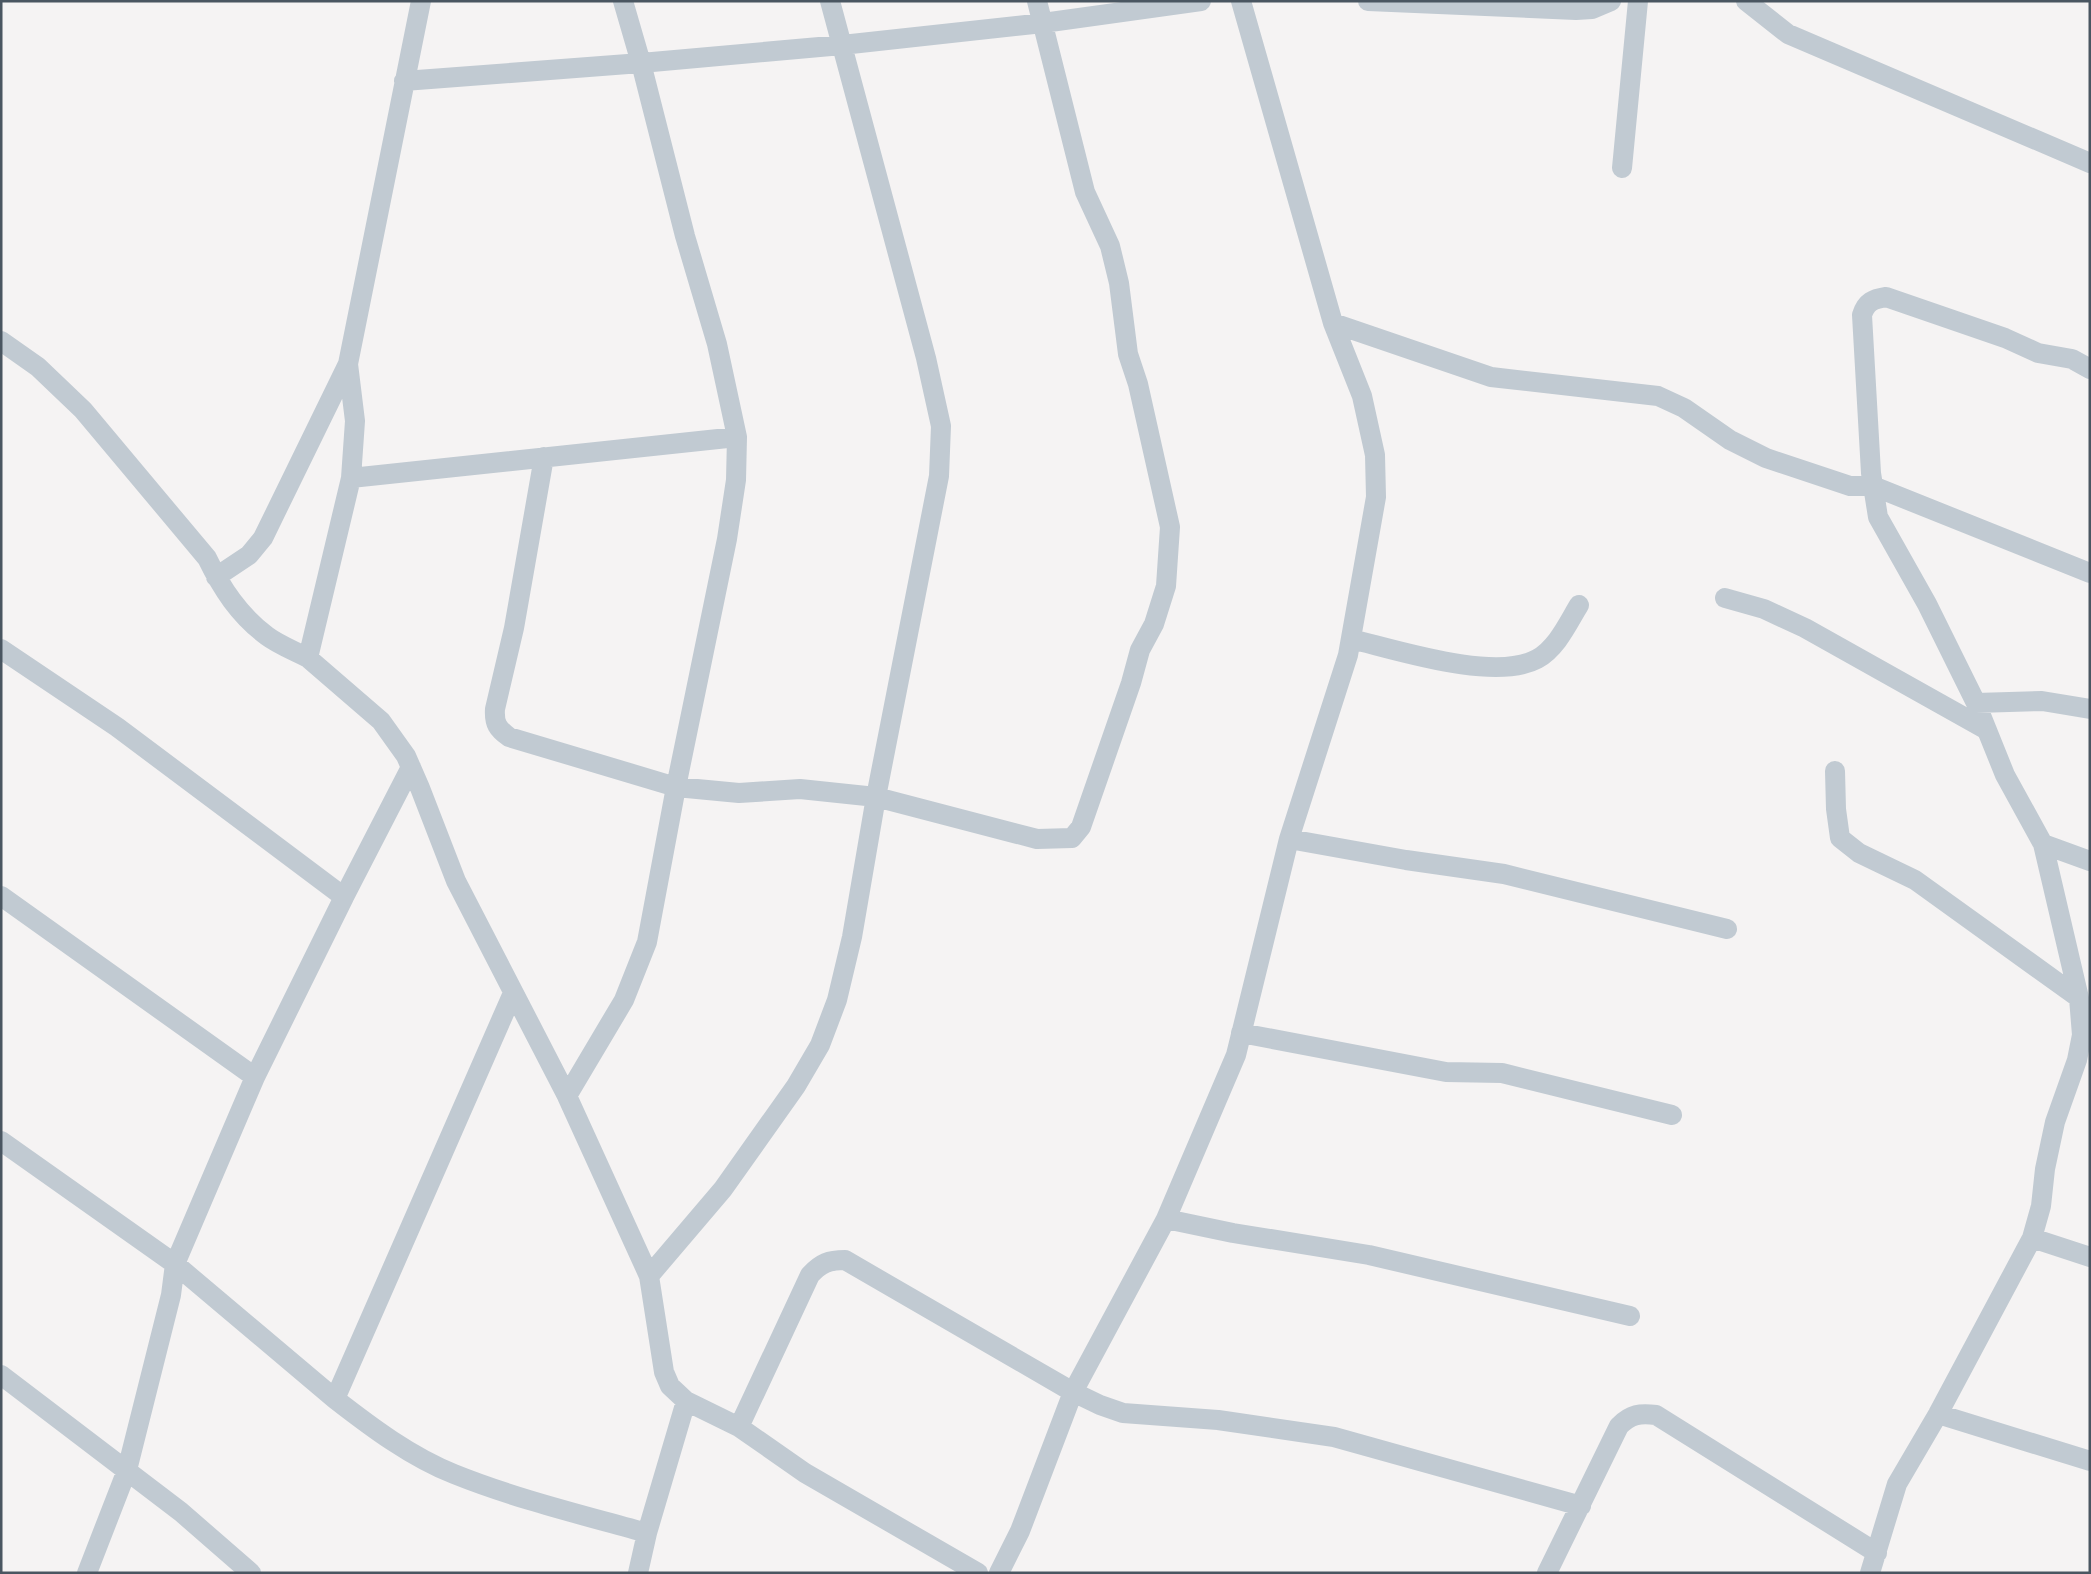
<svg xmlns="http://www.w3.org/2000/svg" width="2091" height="1574" font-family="'Golos Text',sans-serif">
	<rect width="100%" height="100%" fill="#f5f3f3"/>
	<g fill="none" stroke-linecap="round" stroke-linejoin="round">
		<!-- street -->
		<path stroke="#c1cad2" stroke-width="20" d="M623 1 641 63 842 45 1043 23 1201 1
			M1368 1 1576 10 1592 9 1611 1
			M1746 1 1788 34 2090 163
			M404 81 641 63 685 236 717 344 737 437
			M1622 168 1638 1
			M1333 323 1491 377 1658 396 1684 408 1730 440 1766 458 1850 486H1873L2090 573
			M1 341 38 367 83 410 207 558C222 589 239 615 267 636 279 645 295 651 308 658L351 478 355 421 348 364 421 1
			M544 457 514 628 495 709C494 724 498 729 509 737L676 787 739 793 800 789 876 797 1037 839 1072 838 1081 827 1131 683 1140 650 1154 624 1166 586 1170 527 1138 384 1128 354 1119 283 1110 246 1085 192 1037 1
			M351 478 737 437 736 480 727 539 676 787 647 942 624 1000 567 1096
			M216 577 249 555 263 538 348 364
			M1725 598 1764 609 1805 628 1987 730
			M1351 639C1397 650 1495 682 1537 659 1557 648 1568 623 1579 605
			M1 649 117 727 344 897 411 767
			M308 658 381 721 406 756 420 788 456 881 567 1096 649 1276 664 1372 670 1386 686 1401 739 1427 805 1473 978 1573
			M1976 703 2042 701 2090 709
			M1835 771 1836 809 1840 838 1859 853 1915 880 2079 998
			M1289 839 1406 860 1504 874 1727 929
			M2043 844 2090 861
			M1 896 255 1077 344 897
			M1241 1033 1446 1072 1502 1073 1672 1115
			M1 1141 175 1264 255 1077
			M1166 1219 1233 1233 1369 1255 1630 1316
			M2032 1238 2090 1257
			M649 1276 723 1189 796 1086 820 1045 837 1000 852 937 876 797 939 476 941 426 926 358 830 1
			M1 1375 181 1512 251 1573
			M335 1399C371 1427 411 1457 454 1474 516 1499 583 1515 647 1533L686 1401
			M1938 1414 2090 1461
			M739 1427 810 1275C821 1263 829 1260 845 1260L1073 1392 1100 1405 1123 1413 1218 1420 1334 1437 1581 1506
			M87 1573 127 1470 171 1295 175 1264 335 1399 513 993
			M638 1573 647 1533
			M999 1573 1020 1531 1073 1392 1166 1219 1236 1055 1289 839 1348 655 1376 497 1375 455 1362 396 1333 323 1241 1
			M1547 1573 1619 1426C1631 1414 1640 1413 1656 1415L1877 1553
			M1870 1573 1897 1484 1938 1414 2032 1238 2041 1206 2045 1169 2055 1122 2077 1060 2082 1035 2079 998 2043 844 2005 775 1976 703 1927 604 1878 517 1871 473 1862 315C1866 302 1873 299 1886 297L2005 338 2038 353 2072 359 2090 369"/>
	</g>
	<!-- border -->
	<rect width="2091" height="1574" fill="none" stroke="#4a5661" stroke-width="5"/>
</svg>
